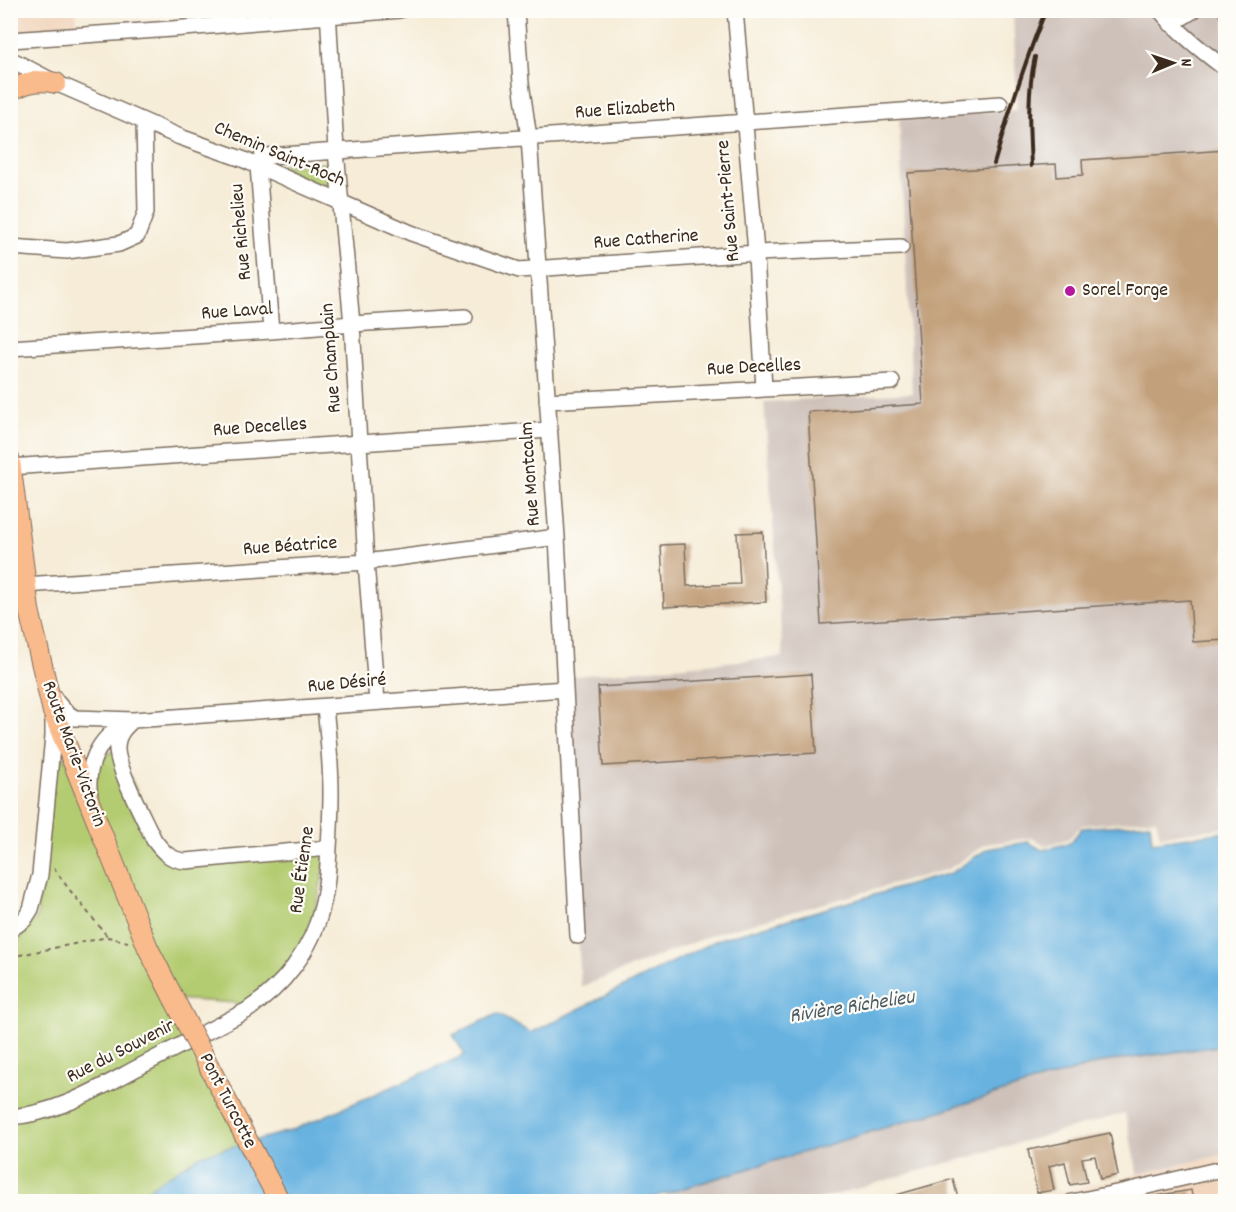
<svg xmlns="http://www.w3.org/2000/svg" width="1236" height="1212" font-family="Dekko,sans-serif">
	<rect width="100%" height="100%" fill="#fdfcf7"/>
	<filter id="ink" filterUnits="userSpaceOnUse"><feTurbulence type="fractalNoise" baseFrequency=".0167" numOctaves="2"/><feDisplacementMap in="SourceGraphic" scale="12" xChannelSelector="R" yChannelSelector="G"/><feConvolveMatrix kernelMatrix="1 2 1 2 8 2 1 2 1" color-interpolation-filters="sRGB"/></filter>
	<filter id="wash" filterUnits="userSpaceOnUse"><feTurbulence type="fractalNoise" baseFrequency=".008" numOctaves="4" result="noise"/><feDisplacementMap in="SourceGraphic" scale="24" xChannelSelector="R" yChannelSelector="G"/><feGaussianBlur stdDeviation="1.35" result="paint"/><feColorMatrix in="noise" values="0 0 0 0 0 0 0 0 0 0 0 0 0 0 0 0 0 1.4 0 .05"/><feComposite in="paint" operator="in"/></filter>
	<g filter="url(#wash)">
		<rect width="100%" height="100%" fill="#f6ecd7"/>
		<!-- built -->
		<path fill="#f1d5bd" d="M11 11H76L78 35 11 38Z
			M1225 1154V1201L1012 1202 1138 1174Z"/>
		<!-- industrial -->
		<path fill="#cec1ba" d="M1013 11H1225V828L1160 836 1156 819 1082 825 1068 839 1044 846 1032 838 986 844 949 869 717 933 581 987 564 677 783 657 764 402 912 393 899 117 1017 110Z
			M1225 1045V1154L1138 1174 1125 1113 813 1201H668L666 1194 1103 1061Z"/>
		<!-- green -->
		<path fill="#b4cc71" stroke="#787b48" stroke-width="1.5" d="M327 163 330 194 270 166Z
			M53 736 92 809 96 767 104 756 116 749 169 857 329 848 308 943 246 1011 236 1003 175 999 247 1158 172 1201 11 1202V947L15 945 37 917Z"/>
		<!-- water -->
		<path fill="#67b2e0" stroke="#516e7f" stroke-width="1.5" d="M1150 823 1152 842 1225 832V1045L1103 1062 641 1201 133 1202 155 1184 201 1155 293 1130 465 1055 453 1035 497 1014 531 1033 719 939 951 873 987 849 1028 842 1042 850 1070 843 1082 828Z"/>
		<g id="blocks">
			<!-- building -->
			<path fill="#c3a07c" d="M1226 150V640L1193 642 1190 600 821 624 808 412 923 404 908 173 1056 164 1057 177 1083 175 1082 160Z
				M763 532 766 602 664 607 661 545 685 544 687 586 740 584 737 533Z
				M811 674 816 753 603 766 598 687Z
				M1110 1133 1118 1175 1100 1179 1095 1156 1082 1158 1087 1182 1070 1185 1065 1162 1049 1166 1054 1190 1037 1193 1028 1150Z
				M953 1179 959 1202H890L889 1197Z
				M1191 1190 1193 1202H1150V1197Z"/>
		</g>
	</g>
	<g filter="url(#ink)">
		<use href="#blocks" fill-opacity="0" stroke="#7c6e5f" stroke-width="1.5"/>
		<g fill="none" stroke-linecap="round" stroke-linejoin="round">
			<defs>
				<path id="minor" d="M328 10 336 151 352 324 366 562 377 702
					M516 10 521 83 529 138 557 537 578 936
					M735 10 755 240 764 388
					M1160 10C1179 33 1202 51 1226 69
					M1225 10 1226 11
					M1171 24 1194 10
					M10 40 172 29 400 10
					M10 59 56 83 180 137 242 159 411 233 519 270 756 253 901 247
					M10 247 67 251 119 244 137 236 146 212 144 122
					M271 331 258 166 262 157 268 156 1000 104
					M10 348 271 331 352 324 465 317
					M547 401 892 382
					M10 467 549 430
					M25 585 366 562 557 537
					M52 695C58 705 64 712 75 718L133 720 565 689
					M133 720C124 728 117 735 117 748 116 767 145 820 154 840 163 852 170 860 186 861L329 848
					M90 796C85 768 98 738 124 725
					M10 930 24 920 31 909 40 875 53 736V718
					M10 1117C57 1114 99 1088 139 1067 175 1048 210 1030 246 1011 283 987 312 950 322 907 327 888 328 868 329 848 330 830 331 812 331 793 331 764 328 735 325 707
					M1072 1202 1126 1191 1226 1168"/>
				<path id="major" d="M10 91C26 82 39 79 56 83
					M10 461 29 610 53 712 148 948 174 999
					M246 1138 280 1202"/>
			</defs>
			<!-- minor casing -->
			<use href="#minor" stroke="#7c6e5f" stroke-width="18"/>
			<!-- major casing -->
			<use href="#major" stroke="#7c6e5f" stroke-width="22"/>
			<!-- path -->
			<path stroke="#7c6e5f" stroke-width="2" stroke-dasharray="4.5 4.5" stroke-linecap="butt" d="M54 868 68 888 108 937
				M10 957 108 937 128 942
				M1216 1118 1226 1116"/>
			<!-- minor -->
			<use href="#minor" stroke="#fff" stroke-width="15"/>
			<!-- major -->
			<use href="#major" stroke="#fabb8c" stroke-width="20"/>
			<!-- rail -->
			<path stroke="#3b2a1e" stroke-width="4" d="M994 164C1009 112 1025 60 1046 10
				M1031 166C1029 129 1027 93 1035 57"/>
			<defs>
				<path id="major-bridge" d="M174 999 246 1138"/>
			</defs>
			<!-- major-bridge casing -->
			<use href="#major-bridge" stroke="#7c6e5f" stroke-width="22" stroke-linecap="butt"/>
			<!-- major-bridge -->
			<use href="#major-bridge" stroke="#fabb8c" stroke-width="20"/>
		</g>
	</g>
	<!-- markers -->
	<circle fill="#b5179e" stroke="#fdfcf7" stroke-width="2" cx="1070" cy="291" r="6"/>
	<g text-anchor="middle" dominant-baseline="central" stroke-width="4.5" stroke-linejoin="round" paint-order="stroke">
		<!-- street labels -->
		<g font-size="20" fill="#3b2a1e" stroke="#fdfcf7">
			<text transform="translate(625 110) rotate(-4)">Rue Elizabeth</text>
			<text transform="translate(279 155) rotate(23)">Chemin Saint-Roch</text>
			<text transform="translate(729 201) rotate(-95)">Rue Saint-Pierre</text>
			<text transform="translate(242 232) rotate(-95)">Rue Richelieu</text>
			<text transform="translate(646 240) rotate(-4)">Rue Catherine</text>
			<text transform="translate(237 312) rotate(-4)">Rue Laval</text>
			<text transform="translate(332 358) rotate(-94)">Rue Champlain</text>
			<text transform="translate(754 368) rotate(-3)">Rue Decelles</text>
			<text transform="translate(260 428) rotate(-4)">Rue Decelles</text>
			<text transform="translate(531 474) rotate(-94)">Rue Montcalm</text>
			<text transform="translate(290 547) rotate(-4)">Rue Béatrice</text>
			<text transform="translate(347 684) rotate(-5)">Rue Désiré</text>
			<text transform="translate(73 754) rotate(70)">Route Marie-Victorin</text>
			<text transform="translate(303 870) rotate(-82)">Rue Étienne</text>
			<text transform="translate(121 1052) rotate(-27)">Rue du Souvenir</text>
			<text transform="translate(227 1101) rotate(63)">Pont Turcotte</text>
		</g>
		<!-- poi labels -->
		<g font-size="20" fill="#3b2a1e" stroke="#fdfcf7" text-anchor="start">
			<text x="1082" y="291">Sorel Forge</text>
		</g>
		<!-- water labels -->
		<g font-size="21" font-style="italic" fill="#4a5a62" stroke="#fdfcf7">
			<text transform="translate(852 1008) rotate(-9)">Rivière Richelieu</text>
		</g>
	</g>
	<!-- margin -->
	<rect width="1236" height="1212" fill="none" stroke="#fdfcf7" stroke-width="36"/>
	<!-- north arrow -->
	<g transform="translate(1173 63) rotate(88)" stroke="#fdfcf7" stroke-width="4.5" paint-order="stroke">
	<path d="M0-4.5L10 22L0 15L-10 22Z" fill="#3b2a1e"/>
	<text y="-9" font-size="16" font-weight="bold" text-anchor="middle" fill="#3b2a1e">N</text>
	</g>
</svg>
